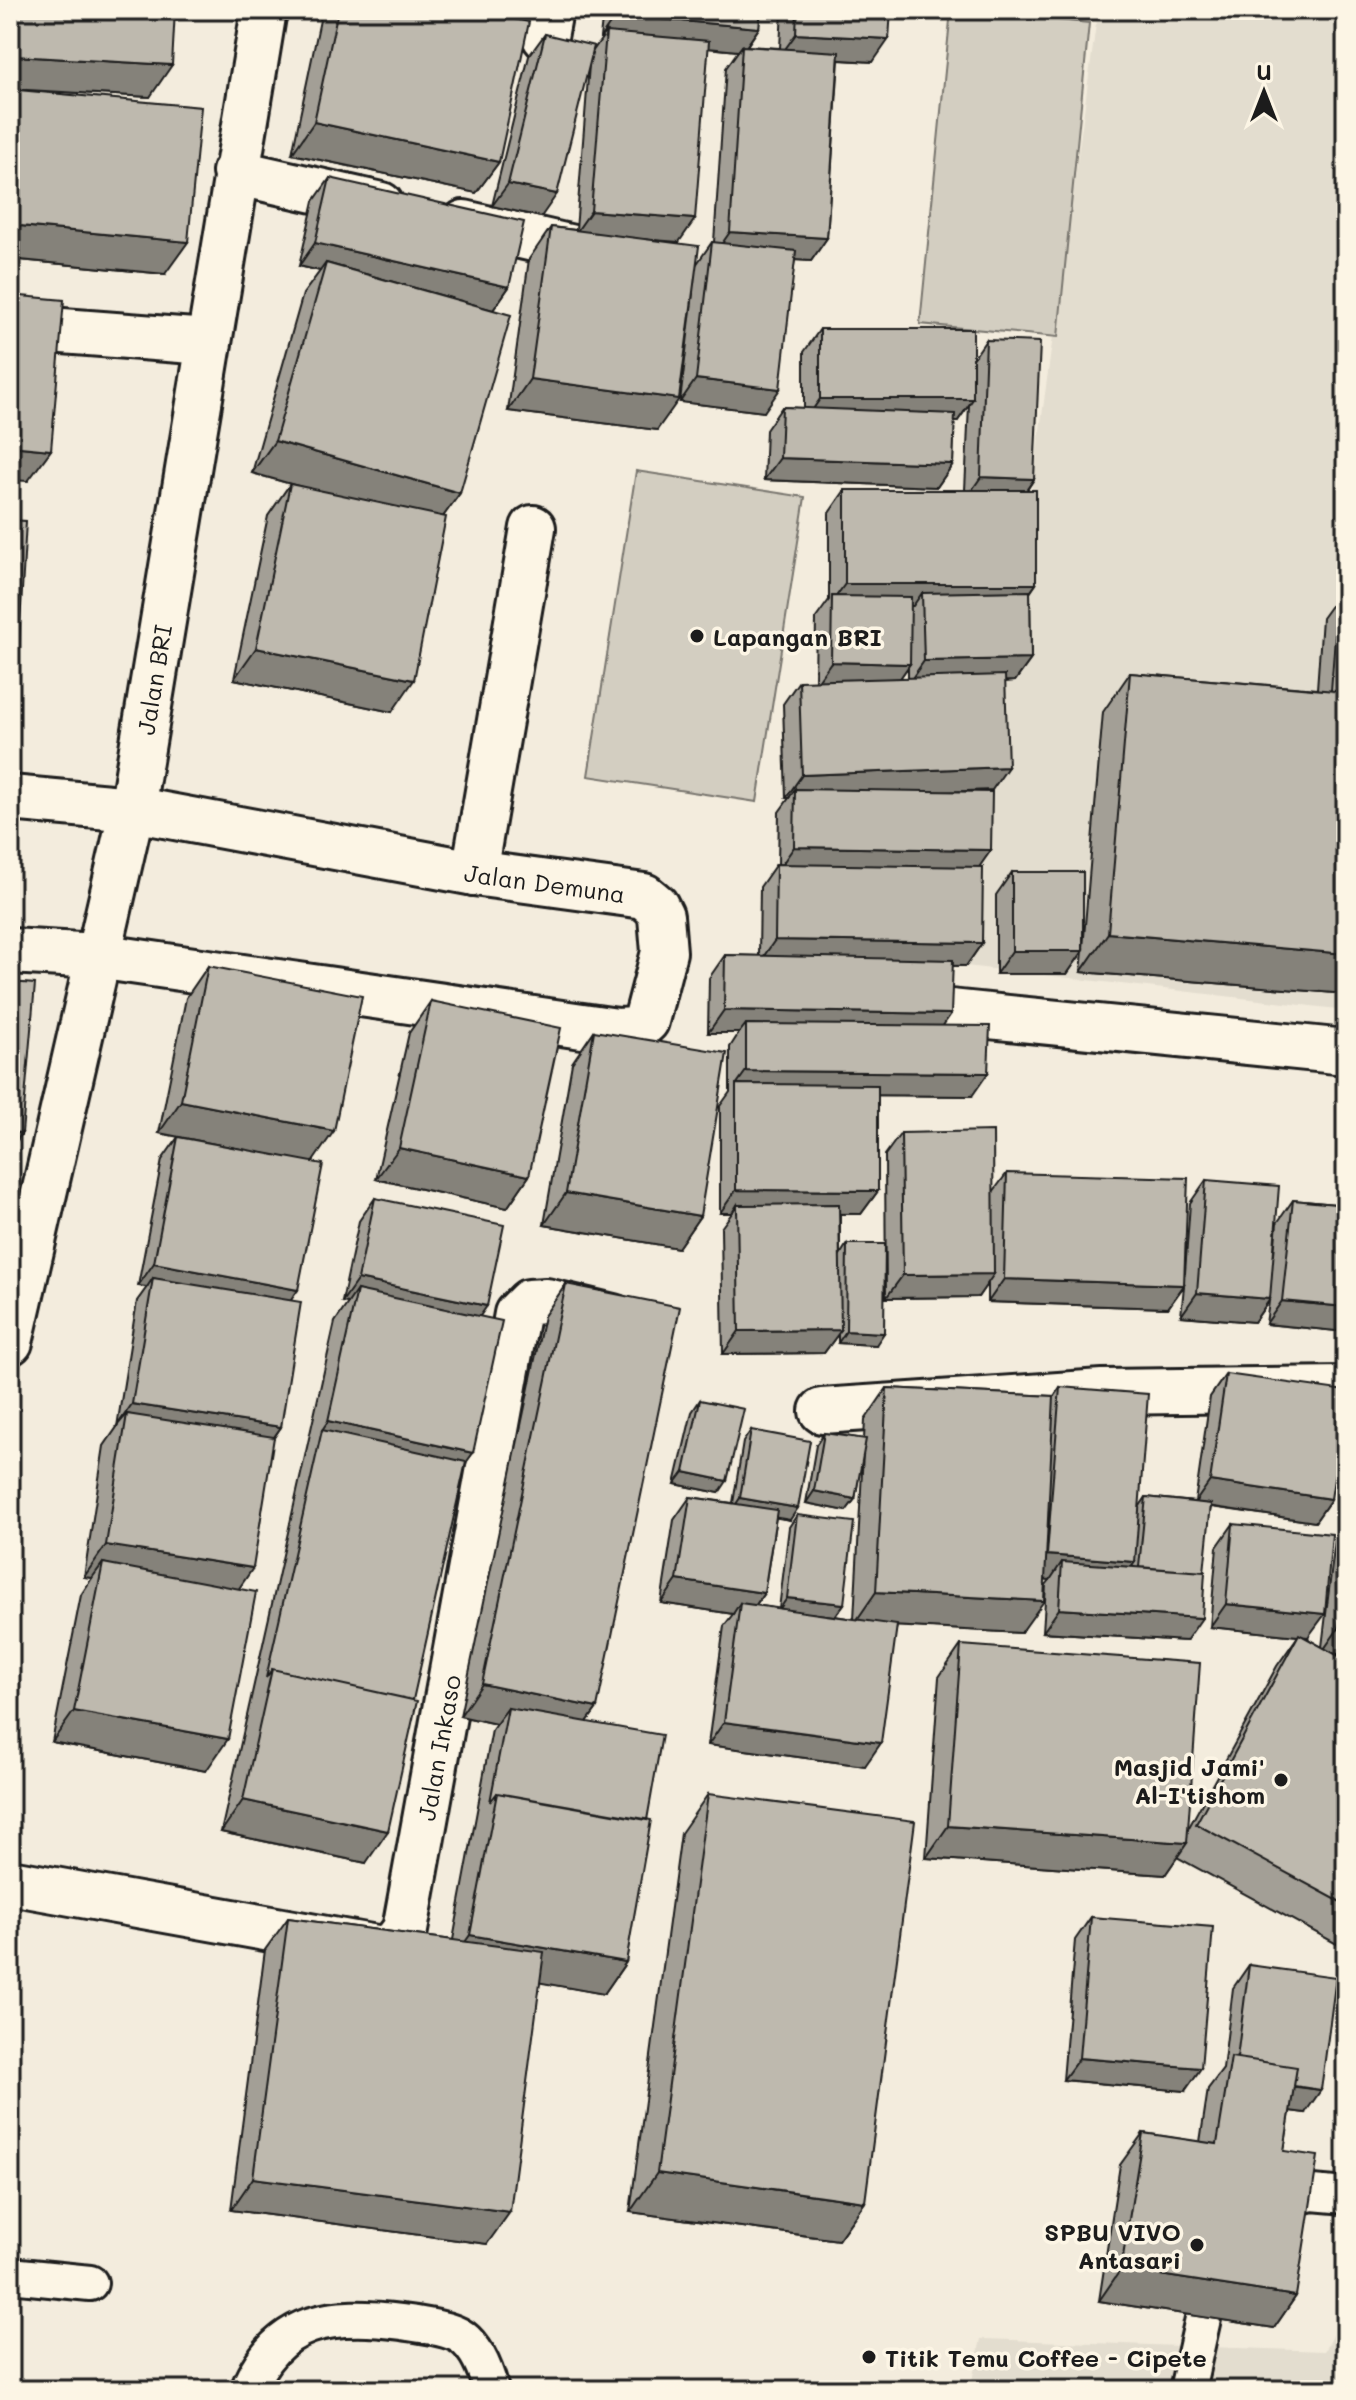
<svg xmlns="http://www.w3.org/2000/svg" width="1356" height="2400" font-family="Mali,sans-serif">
	<rect width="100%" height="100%" fill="#f3ecdd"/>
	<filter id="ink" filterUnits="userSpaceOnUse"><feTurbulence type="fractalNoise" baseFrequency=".0125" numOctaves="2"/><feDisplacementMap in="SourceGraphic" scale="16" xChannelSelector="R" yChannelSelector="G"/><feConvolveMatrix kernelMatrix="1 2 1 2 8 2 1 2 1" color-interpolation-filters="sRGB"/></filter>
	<g filter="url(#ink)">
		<!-- built -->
		<path fill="#e3ddcf" d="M1098 10H1346V1010L966 966Z
			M1346 2311V2390H970L981 2339 1325 2351Z"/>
		<!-- green -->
		<path fill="#d3cec1" stroke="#78756e" stroke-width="2" d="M951 10 1089 23 1058 337 920 324Z
			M636 471 805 497 757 802 588 776Z"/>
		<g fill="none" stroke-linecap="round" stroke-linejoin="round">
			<defs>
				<path id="lane" d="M1268 2204 1312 2193 1346 2196
					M10 2275 90 2283
					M248 2390C277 2318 332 2313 402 2322 416 2324 450 2328 462 2337 478 2349 486 2371 491 2390
					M1187 2390 1213 2274"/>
				<g id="street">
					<path d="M545 37 550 10"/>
					<path d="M235 172 381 205"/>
					<path d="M464 223 599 254"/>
					<path d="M10 327 207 342"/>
					<path id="s1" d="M10 798 132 809 474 873 644 896 656 906 661 916 664 952 646 1021 636 1030 617 1031 97 956 10 951"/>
					<path d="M474 873 533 528"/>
					<path d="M950 1012 1346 1052"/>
					<path id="s2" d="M10 1342 132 809 264 10"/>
					<path d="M822 1411 1102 1392 1346 1389"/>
					<path id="s3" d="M10 1882 382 1949 396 1942 405 1930 517 1314 529 1302 546 1301 613 1317"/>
				</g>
			</defs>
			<!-- lane casing -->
			<use href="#lane" stroke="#1c1c1c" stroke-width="40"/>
			<!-- street casing -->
			<use href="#street" stroke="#1c1c1c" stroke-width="50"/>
			<!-- lane -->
			<use href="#lane" stroke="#fcf5e5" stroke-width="34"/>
			<!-- street -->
			<use href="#street" stroke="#fcf5e5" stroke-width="44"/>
		</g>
		<!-- wall -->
		<path fill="#a39f96" stroke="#1c1c1c" stroke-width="2" fill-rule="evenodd" d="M10 10H175L150 97 10 89Z
			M324 10H523L517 18H505L499 162 476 193 292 154 321 15Z
			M603 10H761L759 28 747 46 780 48 782 10H891L873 62 839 60 827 238 811 261 795 260 764 412 680 402 693 293 657 430 508 411 529 259 551 227 576 230 589 65 541 217 492 206 529 56 545 34 592 52 602 38H600ZM708 48 738 51 726 68 714 242H712L696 265 649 240 679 242Z
			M18 90 165 274 10 259V101Z
			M330 178 509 287 493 310 460 493 443 516 392 712 234 679 268 516 290 484 305 488 252 473 303 294 320 271 299 266 314 201Z
			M820 329 973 359 986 340 1034 479 1027 490 1036 584 1030 593 1031 659 1015 681 1005 682 992 790 953 792 991 850 978 867 982 943 966 966H952L943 1026 972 1096 878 1095V1191L861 1214H840V1255L847 1244 876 1345 838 1343V1334L824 1353 723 1354 721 1228 732 1213H720V1106L730 1092V1047L739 1033H708L709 978 725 955 759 956 760 887 776 864H778L779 812 789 798H786L783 704 799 681H815L816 618 829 600V513L845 490H965L969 405 957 422H954L953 464 937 487 764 480 766 430 782 407 804 408V352ZM908 667V678H900Z
			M1338 596 1346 994 1081 972 1083 951 1067 974H996V895L1012 872 1083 949 1103 712 1130 673 1317 689 1322 618Z
			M208 966 313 1162 291 1300 281 1427 273 1439 238 1589 206 1771 52 1742 81 1595 92 1578 84 1577 104 1446 117 1427 137 1301 147 1287 138 1286 162 1160 178 1137 218 1144 159 1133 186 998Z
			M431 1001 529 1176 507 1208 376 1179 409 1033Z
			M594 1031 700 1216 678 1248 544 1225 572 1063Z
			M901 1133 993 1192 1007 1173 1185 1273 1190 1203 1206 1180 1274 1254 1277 1223 1293 1200 1346 1205V1332L1266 1324 1269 1301 1254 1322 1181 1316 1184 1286 1168 1308 988 1302V1282L978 1297 886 1298 885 1155Z
			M375 1198 480 1317 473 1453 466 1462 366 1863 221 1832 335 1322 348 1303 342 1302 359 1221Z
			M566 1284 597 1708 587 1722 647 1820 626 1962 604 1994 540 1982 487 2244 231 2210 265 1950 288 1918 453 1940 492 1730 496 1724 460 1716 544 1316Z
			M1226 1374 1331 1499 1315 1522 1211 1507 1186 1641 1043 1632 1046 1585 1050 1580 1045 1579 1021 1633 897 1626 865 1766 708 1745 724 1626 733 1614 661 1603 674 1520 690 1497 733 1503 743 1442 751 1430 790 1520 776 1517 764 1593 756 1605 779 1609 789 1527 797 1515 844 1604 835 1616 854 1619 863 1453 855 1499 846 1511 806 1503 816 1445 824 1433 864 1439 865 1420 887 1388 1054 1396 1060 1387 1140 1506 1146 1497 1195 1502 1210 1397Z
			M700 1400 719 1493 675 1484 692 1412Z
			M1346 1453V1655L1335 1654 1346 1660V1949L1177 1857 1165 1875 926 1858 939 1677 961 1645 1188 1829 1277 1666 1298 1636 1210 1627 1217 1547 1233 1524 1308 1637 1303 1636 1322 1647 1337 1524 1341 1518 1336 1517Z
			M708 1794 865 2202 838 2240 630 2212 681 1833Z
			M1091 1917 1185 2091 1063 2080 1075 1940Z
			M1249 1965 1305 2113 1290 2111 1284 2151 1296 2296 1274 2328 1099 2301 1120 2165 1143 2133 1200 2142 1208 2089 1223 2069 1233 1988Z"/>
		<!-- shaded-wall -->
		<path fill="#85827a" stroke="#1c1c1c" stroke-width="2" d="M412 10H523L517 18Z
			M616 15 759 28 743 51 742 46 738 51 605 38 606 32 600 38Z
			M796 34 889 39 873 62 780 56Z
			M15 56 172 65 150 97 10 89V63Z
			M314 122 499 162 476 193 292 154Z
			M508 184 557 194 541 217 492 206Z
			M591 211 695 219 679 242 575 234Z
			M10 225 188 242 165 274 10 259Z
			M730 232 827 238 811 261 714 255Z
			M315 243 509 287 493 310 326 263 320 271 299 266Z
			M530 379 679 399 657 430 508 411Z
			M696 379 780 389 764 412 680 402Z
			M820 399H973L957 422H804Z
			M275 441 460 493 437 525 252 473Z
			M10 446 51 450 28 481 10 480Z
			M780 458 953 464 937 487 764 480Z
			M981 477 1034 479 1018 502 965 500Z
			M845 584H1036L1020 606 922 593 913 606H832V602Z
			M256 648 414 680 392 712 234 679Z
			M10 659 18 660 10 671Z
			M1031 659 1015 681 908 684 924 661Z
			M831 662 910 664 894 687 815 685Z
			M1008 767 992 790 795 798V789L789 798H786L802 775Z
			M794 847 991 850 975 873 778 870Z
			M1108 933 1346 954V994L1081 972Z
			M775 940 982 943 966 966 759 963Z
			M1012 951H1083L1067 974H996Z
			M724 1010 951 1014 935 1037 746 1024 739 1033H708Z
			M746 1071 988 1073 972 1096 736 1094V1085Z
			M181 1101 334 1131 312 1163 159 1133Z
			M10 1132 22 1133 10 1151Z
			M399 1148 529 1176 507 1208 376 1179Z
			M736 1190 878 1191 861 1214 737 1213V1205L732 1213H720Z
			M566 1193 700 1216 678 1248 544 1225Z
			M154 1263 298 1290 282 1313 153 1278 147 1287 138 1286Z
			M994 1274 978 1297 886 1298 903 1275Z
			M358 1279 487 1306 471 1329 357 1290 348 1303 342 1302Z
			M1004 1279 1184 1285 1168 1308 988 1302Z
			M1197 1293 1270 1299 1254 1322 1181 1316Z
			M1282 1301 1346 1307V1332L1266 1324Z
			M841 1330 824 1353 723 1354 739 1331Z
			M846 1331 884 1333 876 1345 838 1343Z
			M132 1404 281 1427 265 1450 127 1414 116 1427Z
			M328 1421 473 1453 450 1485 322 1430Z
			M684 1472 727 1481 719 1493 675 1484Z
			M1210 1481 1331 1499 1315 1522 1194 1504Z
			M814 1491 855 1499 846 1511 806 1503Z
			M740 1498 798 1508 790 1520 732 1510Z
			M1346 1503V1511L1341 1518 1336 1517Z
			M106 1545 253 1568 231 1600 103 1563 92 1578 84 1577Z
			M1047 1555 1135 1562 1119 1585 1062 1562 1050 1580 1031 1578Z
			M677 1580 764 1593 748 1616 740 1603 733 1614 661 1603Z
			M876 1592 1044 1601 1021 1633 854 1624Z
			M787 1598 844 1604 835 1616 779 1610Z
			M1226 1604 1325 1614 1308 1637 1210 1627Z
			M1059 1609 1202 1618 1186 1641 1043 1632Z
			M1338 1629 1346 1630V1655L1322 1652Z
			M482 1684 597 1708 574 1740 508 1708 496 1724 460 1716Z
			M74 1711 228 1739 206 1771 52 1742Z
			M724 1722 881 1743 865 1766 708 1745Z
			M243 1800 388 1831 366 1863 221 1832Z
			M948 1826 1187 1843 1165 1875 926 1858Z
			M470 1935 626 1962 604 1994 448 1966Z
			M1079 2058 1201 2068 1185 2091 1063 2080Z
			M1289 2086 1321 2090 1305 2113 1273 2109Z
			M657 2173 865 2202 838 2240 630 2212Z
			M253 2178 510 2212 487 2244 231 2210Z
			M1121 2269 1296 2296 1274 2328 1099 2301Z"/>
		<!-- building -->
		<path fill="#beb9ae" stroke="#1c1c1c" stroke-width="2" d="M17 10H175L172 65 15 56Z
			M338 10H470L529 22 499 162 314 122Z
			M617 10H761L759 28 616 15Z
			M797 10H891L889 39 796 34Z
			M606 32 709 41 695 219 591 211Z
			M545 34 594 46 557 194 508 184Z
			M742 46 839 52 827 238 730 232Z
			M18 90 201 107 188 242 10 225V172Z
			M330 178 524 222 509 287 315 243Z
			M551 227 699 246 679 399 530 379Z
			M712 242 796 251 780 389 696 379Z
			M326 263 511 315 460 493 275 441Z
			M10 295 64 300 51 450 10 446Z
			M820 329H973V399H820Z
			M986 340 1040 342 1034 479 981 477Z
			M782 407 955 414 953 464 780 458Z
			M290 484 446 517 414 680 256 648Z
			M845 490H1036V584H845Z
			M10 520 26 521 18 660 10 659Z
			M1030 591 1031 659 924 661 922 593Z
			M832 596 911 597 910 664 831 662Z
			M1338 596H1346V692L1331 691Z
			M1130 673 1346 692V954L1108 933Z
			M1005 675 1008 767 802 775 799 681Z
			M795 789 992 792 991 850 794 847Z
			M776 864 983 867 982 943 775 940Z
			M1012 872H1083V951H1012Z
			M725 955 953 960 951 1014 724 1010Z
			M208 966 362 996 334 1131 181 1101Z
			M10 982 35 984 22 1133 10 1132Z
			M431 1001 561 1028 529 1176 399 1148Z
			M746 1024 990 1026 988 1073 746 1071Z
			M594 1031 727 1053 700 1216 566 1193Z
			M736 1084 878 1085V1191L736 1190Z
			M993 1131 994 1274 903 1275 901 1133Z
			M178 1137 323 1164 298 1290 154 1263Z
			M1007 1173 1188 1178 1184 1285 1004 1279Z
			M1206 1180 1279 1186 1270 1299 1197 1293Z
			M375 1198 504 1225 487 1306 358 1279Z
			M1293 1200 1346 1205V1307L1282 1301Z
			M839 1204 841 1330 739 1331 737 1205Z
			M847 1244H885L884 1333 846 1331Z
			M153 1278 301 1302 281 1427 132 1404Z
			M566 1284 680 1307 597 1708 482 1684Z
			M357 1290 502 1321 473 1453 328 1421Z
			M1226 1374 1346 1391V1400L1331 1499 1210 1481Z
			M1060 1387 1148 1394 1135 1562 1047 1555Z
			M887 1388 1054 1396 1044 1601 876 1592Z
			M700 1400 744 1409 727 1481 684 1472Z
			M127 1414 274 1437 253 1568 106 1545Z
			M322 1430 466 1462 413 1700 272 1669 266 1678Z
			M751 1430 810 1441 798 1508 740 1498Z
			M824 1433 866 1439 855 1499 814 1491Z
			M690 1497 777 1510 764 1593 677 1580Z
			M1146 1497 1211 1504 1204 1572 1139 1567Z
			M797 1515 854 1522 844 1604 787 1598Z
			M1233 1524 1332 1534 1325 1614 1226 1604Z
			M1346 1558V1630L1338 1629Z
			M1062 1562 1205 1572 1202 1618 1059 1609Z
			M103 1563 256 1592 228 1739 74 1711Z
			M740 1603 897 1625 881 1743 724 1722Z
			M1299 1634 1346 1660V1905L1196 1824Z
			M961 1645 1200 1663 1187 1843 948 1826Z
			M272 1669 417 1701 388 1831 243 1800Z
			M508 1708 662 1735 647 1820 497 1793 490 1802Z
			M497 1793 651 1820 626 1962 470 1935Z
			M708 1794 915 1821 865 2202 657 2173Z
			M1091 1917 1213 1927 1201 2068 1079 2058Z
			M288 1918 544 1952 510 2212 253 2178Z
			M1249 1965 1336 1977 1321 2090 1294 2086 1297 2067 1237 2058Z
			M1231 2057 1297 2067 1284 2151 1318 2156 1296 2296 1121 2269 1143 2133 1217 2144Z"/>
	</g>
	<!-- markers -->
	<g fill="#1c1c1c" stroke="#fcf5e5" stroke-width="3">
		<circle cx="697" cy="636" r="8"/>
		<circle cx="1281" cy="1780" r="8"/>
		<circle cx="1197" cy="2245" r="8"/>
		<circle cx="869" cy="2357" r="8"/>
	</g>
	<g text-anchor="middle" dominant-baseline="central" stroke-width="7" stroke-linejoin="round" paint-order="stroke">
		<!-- poi labels -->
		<g font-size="24" font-weight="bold" fill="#1c1c1c" stroke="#fcf5e5" text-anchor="start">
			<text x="713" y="636">Lapangan BRI</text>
			<text x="1265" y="1766" text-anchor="end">Masjid Jami'<tspan x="1265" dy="28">Al-I'tishom</tspan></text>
			<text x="1181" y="2231" text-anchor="end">SPBU VIVO<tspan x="1181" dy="28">Antasari</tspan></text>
			<text x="885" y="2357">Titik Temu Coffee - Cipete</text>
		</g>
		<!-- street labels -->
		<g font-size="24" fill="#1c1c1c" stroke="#fcf5e5">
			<text stroke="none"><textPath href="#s2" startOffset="678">Jalan BRI</textPath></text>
			<text stroke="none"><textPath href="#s1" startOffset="542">Jalan Demuna</textPath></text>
			<text stroke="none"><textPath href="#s3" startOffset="594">Jalan Inkaso</textPath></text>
		</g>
	</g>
	<!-- margin -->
	<rect width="1356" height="2400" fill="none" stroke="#fcf5e5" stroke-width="40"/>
	<rect x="20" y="20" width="1316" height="2360" fill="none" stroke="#1c1c1c" stroke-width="3" filter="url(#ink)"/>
	<!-- north arrow -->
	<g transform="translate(1264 92)" stroke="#fcf5e5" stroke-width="6" paint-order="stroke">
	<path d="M0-6L14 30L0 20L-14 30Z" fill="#1c1c1c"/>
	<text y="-12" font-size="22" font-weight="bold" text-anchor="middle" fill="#1c1c1c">U</text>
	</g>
</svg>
